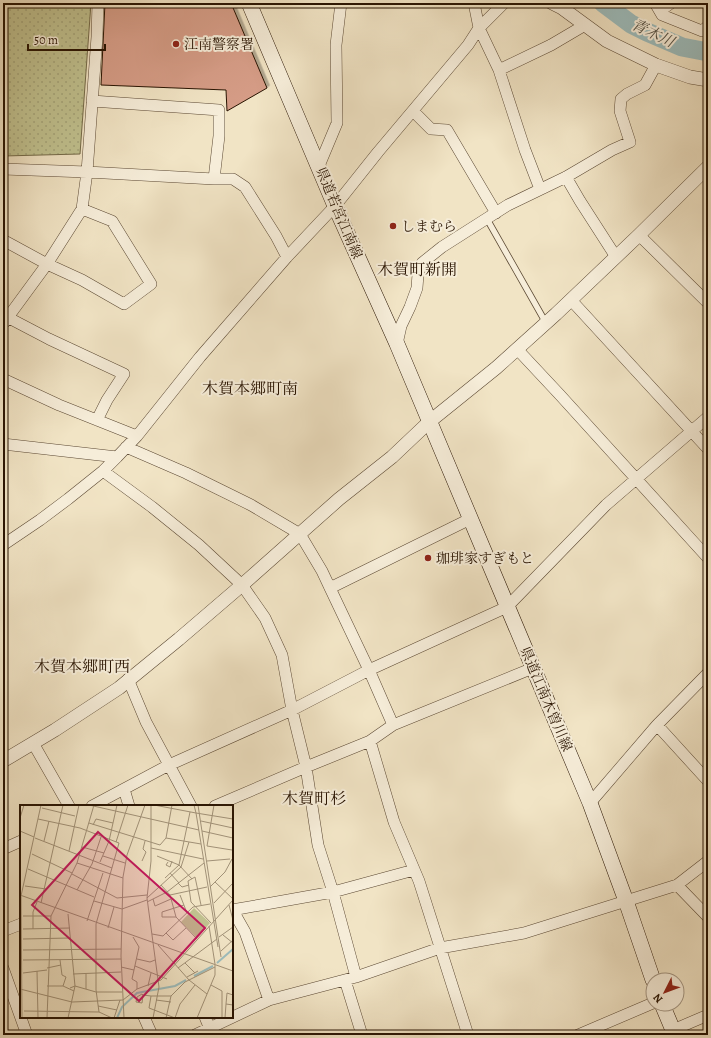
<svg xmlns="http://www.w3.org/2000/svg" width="711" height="1038" font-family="Alegreya,'Noto Serif JP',serif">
	<defs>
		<pattern id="park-dots" width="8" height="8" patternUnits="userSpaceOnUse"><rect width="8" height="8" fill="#c1c290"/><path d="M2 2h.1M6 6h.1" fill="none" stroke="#a6a67b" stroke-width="1.8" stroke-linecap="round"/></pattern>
		<filter id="shadow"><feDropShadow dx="2.5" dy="-2.5" stdDeviation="0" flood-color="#0004"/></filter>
	</defs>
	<rect width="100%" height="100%" fill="#f1e4c5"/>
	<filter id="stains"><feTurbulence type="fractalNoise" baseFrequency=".005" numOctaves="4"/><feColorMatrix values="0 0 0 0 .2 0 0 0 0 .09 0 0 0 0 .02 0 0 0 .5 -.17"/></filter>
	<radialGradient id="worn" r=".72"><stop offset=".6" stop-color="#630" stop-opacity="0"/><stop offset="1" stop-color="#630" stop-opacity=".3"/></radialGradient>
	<!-- park -->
	<path fill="url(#park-dots)" stroke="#756b49" d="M3 3H91L80 154 3 156Z"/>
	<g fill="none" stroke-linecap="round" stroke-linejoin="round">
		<!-- river -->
		<path stroke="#9dbdbd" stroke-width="19" d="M603 3 631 24 647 32 682 47 708 52"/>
	</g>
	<!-- building -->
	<path fill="#d59c86" stroke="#291402" filter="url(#shadow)" d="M105 3H231L267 88 227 111 226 90 101 85Z"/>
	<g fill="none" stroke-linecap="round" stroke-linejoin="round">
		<defs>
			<path id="service" d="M487 219 546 323"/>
			<path id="minor" d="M474 3 479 28 499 70 525 150 540 189
				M655 3 662 15 702 31 708 26
				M660 11 671 3
				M499 70 551 45 585 25
				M413 111 431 129 447 130 496 213
				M319 166 337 123 336 45 341 3
				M3 169 87 172 214 179 219 136V110L92 101
				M566 177 580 201 616 257
				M214 179H233L245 187 276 236 287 257
				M639 235 708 303
				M3 240 47 264 82 280 124 304 151 284 112 221 82 209
				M571 300 708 449
				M7 317 49 339 124 374 107 400 97 420
				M3 324 47 264 82 209 87 172 97 37 98 3
				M397 344 401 326 410 307 417 288 418 274 422 263 442 247 508 205 566 177 612 150 630 142 620 111 621 99 627 94 645 85 656 65
				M517 349 560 395 708 558
				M3 379 59 405 137 436
				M3 444 117 457
				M126 447 186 473 251 505 300 534 322 571 330 588 369 670 393 725
				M103 471 152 507 199 545 242 585 265 618 282 655 292 710 306 767 318 845 333 892 356 977
				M3 545 40 520 68 499 103 471 117 457 137 436 200 357 287 257 335 206 378 152 468 45 479 28 504 3
				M330 588 470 519
				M128 679 146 722 191 806
				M657 725 708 781
				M370 741 394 822 419 881 468 1035
				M33 743 69 806
				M124 789 129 806
				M590 803 657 725 708 673
				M92 806 169 765 292 710 369 670 507 607 606 505 708 417
				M215 806 306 767 370 741 393 725 533 668
				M3 849 21 841
				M677 885 708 917
				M232 909 245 932 269 1000
				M232 910 333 892 414 870
				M3 931 21 924
				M3 968 27 1035
				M345 980 362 1035
				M144 1017 152 1035
				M205 1017 212 1034
				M673 1030 708 1015
				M195 1035 269 1000 356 977 440 948 524 933 677 885 708 861
				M578 1035 653 1003"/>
			<path id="tertiary" d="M552 3 562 8 607 41 656 65 690 77 708 80
				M3 761 55 730 119 688 179 639 242 585 339 499 392 457 429 422 496 368 556 314 639 235 708 167"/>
			<path id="secondary" d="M249 3 335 206 397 344 590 803 626 901 653 980
				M662 1004 675 1035"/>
		</defs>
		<!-- service casing -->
		<use href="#service" stroke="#5b4833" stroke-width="7"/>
		<!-- minor casing -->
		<use href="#minor" stroke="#5b4833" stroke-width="12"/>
		<!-- tertiary casing -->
		<use href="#tertiary" stroke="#5b4833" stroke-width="14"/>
		<!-- secondary casing -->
		<use href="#secondary" stroke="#291402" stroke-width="16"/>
		<!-- service -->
		<use href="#service" stroke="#f6edd9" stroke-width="5.5"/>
		<!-- minor -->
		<use href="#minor" stroke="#f6edd9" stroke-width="11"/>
		<!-- tertiary -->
		<use href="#tertiary" stroke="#f6edd9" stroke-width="13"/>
		<!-- secondary -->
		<use href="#secondary" stroke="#f6edd9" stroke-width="15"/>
	</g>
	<!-- markers -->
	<g fill="#8f2418" stroke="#f6edd9" stroke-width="1.5">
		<circle cx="176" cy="44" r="4"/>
		<circle cx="393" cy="226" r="4"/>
		<circle cx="428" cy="558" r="4"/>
	</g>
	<g text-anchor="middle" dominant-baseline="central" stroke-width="4" stroke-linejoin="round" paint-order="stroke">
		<!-- poi labels -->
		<g font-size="14" fill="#291402" stroke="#f6edd9" text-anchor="start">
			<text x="184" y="44">江南警察署</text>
			<text x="401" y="226">しまむら</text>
			<text x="436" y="558">珈琲家すぎもと</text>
		</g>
		<!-- street labels -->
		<g font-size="14" fill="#291402" stroke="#f6edd9">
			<text transform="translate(339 213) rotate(67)">県道若宮江南線</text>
			<text transform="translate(546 699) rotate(67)">県道江南木曽川線</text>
		</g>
		<!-- water labels -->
		<g font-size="15" font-style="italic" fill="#524f43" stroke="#f6edd9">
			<text transform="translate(653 33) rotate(26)">青木川</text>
		</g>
		<!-- quarter labels -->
		<g font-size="16" fill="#291402" stroke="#f6edd9">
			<text x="417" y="270">木賀町新開</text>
			<text x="250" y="389">木賀本郷町南</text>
			<text x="82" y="667">木賀本郷町西</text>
			<text x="314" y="799">木賀町杉</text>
		</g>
	</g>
	<!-- overview -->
	<g transform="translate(20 805)">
		<rect width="213" height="213" fill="#f1e4c5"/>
		<path d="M174 103 190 118 177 133 161 117Z" fill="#c1c290"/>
		<path fill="none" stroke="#9dbdbd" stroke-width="2" d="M197 158 213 144M174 171 193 161M97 213 102 202 117 188 155 181 166 175"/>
		<path fill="none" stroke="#a19177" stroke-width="1" d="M69 0 179 25M131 0V56L127 93 139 182 133 213M134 0 176 8 198 142M174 0 176 8 213 14M178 0 201 152M194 0 187 41 212 45M22 3 55 11M170 7 159 60 172 74M0 13 4 0M18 14 60 23 99 38 76 119V185L79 207M181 16 213 23M69 18 140 40 146 33 152 0M73 20 76 14 93 18M0 26 14 32M182 26 213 33M15 33 92 63M146 33 181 39M213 34V56M24 36 29 16M96 37 108 0M62 42 84 48M131 43 183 54M49 46 59 0M12 49 52 68M83 51 105 58M137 51 159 60 145 73M122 56 126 47 123 44 125 36M187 56 210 54M80 57 89 36 97 0M148 57 146 60 150 62 152 56M57 58 103 73M8 64 74 92M150 68 159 78M52 69 97 93 127 90M195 77 213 94M158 78 162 82 169 80M141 80 150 90 156 112 177 134M5 81 26 84M190 82 205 67 212 54M57 85 72 59 81 32M0 90 213 166M150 90 187 82M160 90 167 108M127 93 161 62 169 37M133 94 135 101 151 94M74 96 102 104 127 95M127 97 147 87 184 58M21 98 43 0M194 98 213 78M181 100 175 72 168 76 171 97 191 118M209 100 213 115M3 111H31M156 112H142V107L164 100M67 116 83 68M189 121 195 159M88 123 94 102M166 123 153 135 146 128 173 102 190 99M3 124 50 123M13 124V107L17 97M132 129 143 131 146 128M203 130 213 138M113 132 119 142 112 174 117 177V184M199 132 213 122M3 134 50 133M138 140 169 175 187 189M3 145 101 144M201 146 213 135M117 154 130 157 135 155M3 155 101 154M40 155 42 170 46 172 43 181M165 158 175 168M115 161 147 174M101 162 114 165M27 163 41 160M158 163 197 134M17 166 18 213M3 168 27 165M53 169 101 167M167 172 178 166M191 180 202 186V213M27 181H43L54 186M128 181 131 168M50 183 55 181 76 187H102M0 184 52 197 103 195 117 184 141 175 213 95M66 184V169M123 190 122 198 116 197 117 192 122 189 123 190 131 191M136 195 151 197M206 199 207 188 213 190M78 201 97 205M4 206 79 207 92 213M2 213 1 91 21 0M27 213 31 111 57 58 74 0M48 213 55 181 48 109M94 213 100 195M104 213 101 151 103 72 107 50 125 0M146 213 151 191M155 213 129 203 131 191H151L165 177 195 162M155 213 160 199 175 180M177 213 195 170V160M205 213 206 199 213 200"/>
		<path fill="#c2185b" fill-opacity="0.15" stroke="#c2185b" stroke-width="2" d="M78 27 185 123 119 196 12 100Z"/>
		<rect width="213" height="213" fill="none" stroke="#291402" stroke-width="2"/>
	</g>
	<!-- margin -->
	<rect width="711" height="1038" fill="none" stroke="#f1e4c5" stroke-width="16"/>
	<rect x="4" y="4" width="703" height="1030" fill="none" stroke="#291402" stroke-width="2"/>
	<rect x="8" y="8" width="695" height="1022" fill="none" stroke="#291402"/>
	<!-- north arrow -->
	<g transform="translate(665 992) rotate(228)"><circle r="19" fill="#f6edd9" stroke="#a49683"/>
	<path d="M0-3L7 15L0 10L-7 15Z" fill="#8f2418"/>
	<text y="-6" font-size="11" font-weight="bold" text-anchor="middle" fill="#291402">N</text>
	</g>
	<!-- scale -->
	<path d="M28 44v6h77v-6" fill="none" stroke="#291402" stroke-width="2"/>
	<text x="34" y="44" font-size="12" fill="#291402" stroke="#f6edd9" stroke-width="3" paint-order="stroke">50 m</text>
	<rect width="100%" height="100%" filter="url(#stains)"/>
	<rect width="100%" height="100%" fill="url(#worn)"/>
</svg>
